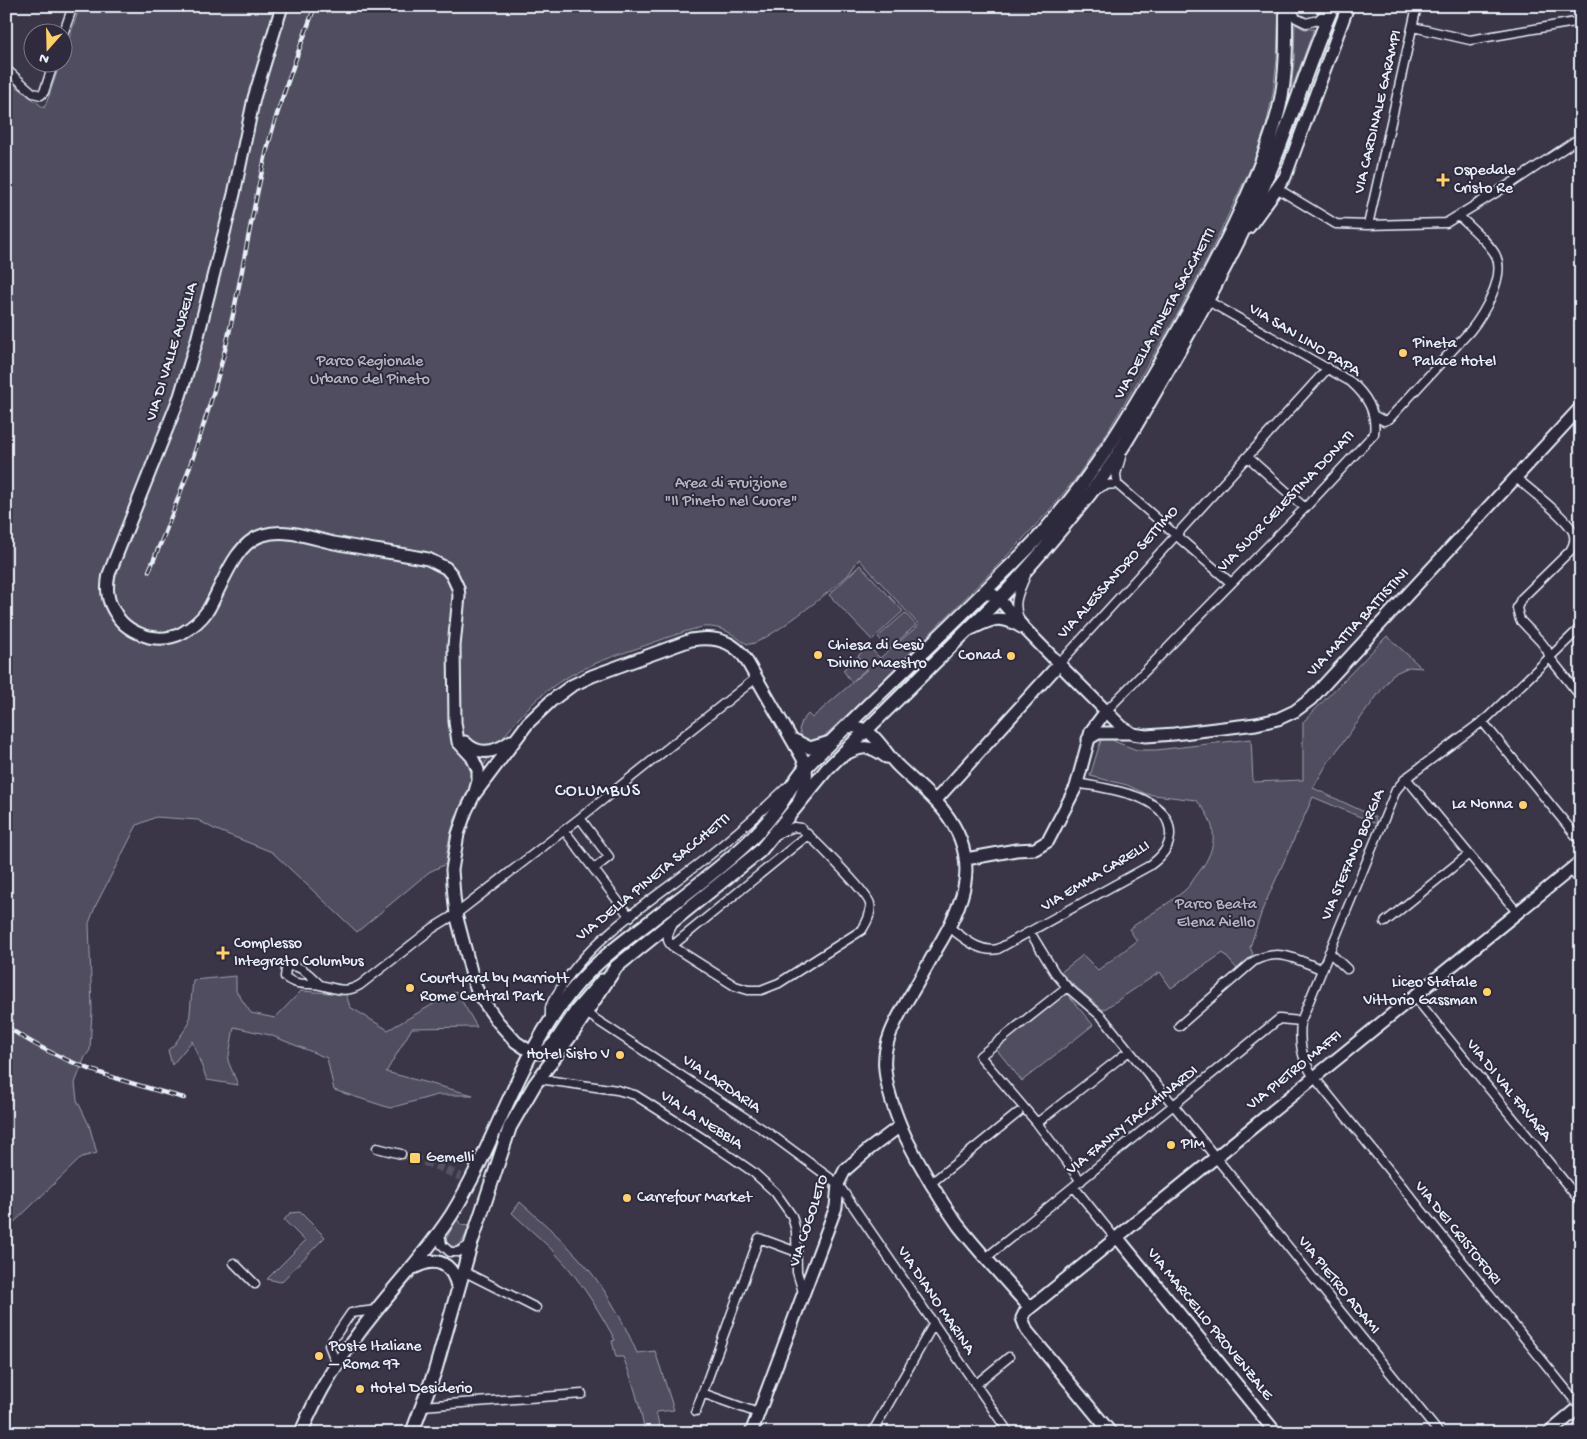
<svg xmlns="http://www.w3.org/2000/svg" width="1587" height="1439" font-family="'Gochi Hand',sans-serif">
	<rect width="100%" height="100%" fill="#3a3648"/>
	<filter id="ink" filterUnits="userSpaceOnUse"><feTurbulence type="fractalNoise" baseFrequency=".02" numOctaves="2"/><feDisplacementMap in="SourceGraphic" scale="10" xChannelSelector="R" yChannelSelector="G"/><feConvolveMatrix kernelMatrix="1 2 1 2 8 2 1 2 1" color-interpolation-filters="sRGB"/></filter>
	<g filter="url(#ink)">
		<!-- green -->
		<path fill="#504e5f" stroke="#9ca0ac" d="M80 6H1279L1277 59 1273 93 1266 126 1252 165 1208 257 1177 315 1105 436 1076 478 1048 512 1005 558 875 689 820 740C809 743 803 741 799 730L802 721 808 714 812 718 852 683 843 670 857 657 866 669 853 681 868 669 858 656 868 646 880 658 919 625 859 559C855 564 852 570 848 575 837 586 760 648 748 644 744 643 739 639 735 636 725 629 714 626 702 627 681 632 661 640 641 647 608 658 575 669 548 690 522 710 504 736 486 762 464 793 448 825 446 864L429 872 357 932 272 852 214 829 198 820 156 817 137 825 96 905 89 923 92 1010 90 1050 85 1057 75 1083 77 1100 89 1125 97 1153 82 1157 6 1230V78L44 108 49 96 60 63 62 62 63 56Z
			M1295 24 1304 29H1314L1291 91 1294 61Z
			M860 565 903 611 872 640 829 595Z
			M905 613 916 625 889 649 878 637Z
			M1387 636 1422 668 1409 667 1393 674 1327 764 1313 788 1375 817 1377 824 1313 797 1263 908 1250 947 1253 954 1238 970 1223 953 1171 988 1160 972 1103 1010 1060 973 1083 955 1098 970 1137 941 1129 929C1147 916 1167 905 1184 891 1190 886 1194 878 1199 872 1218 847 1219 824 1196 800L1146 794 1127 785 1090 776 1101 740 1107 736 1116 742 1137 750H1156L1251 739 1253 782 1303 780V722Z
			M236 976V991L251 1013 275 1018 301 991 346 994 350 1007 388 1030 456 991 477 1027 412 1028 386 1072 473 1095H437L390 1108 334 1090 327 1058 270 1035 234 1027 228 1061 238 1085 207 1080 192 1041 172 1065 168 1050 174 1045 189 1024 193 980Z
			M1066 993 1093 1025 1022 1081 996 1049Z
			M520 1202C539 1219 559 1236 576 1255 603 1283 622 1318 637 1353L655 1351 674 1410 656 1412 661 1433H645C640 1406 633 1381 623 1357H616L612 1341 615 1340C601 1314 585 1288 566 1265 550 1246 530 1230 512 1213Z
			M300 1212 325 1237 281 1282 267 1279 305 1241 284 1220 290 1213Z
			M457 1219 461 1225 469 1226C465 1235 461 1253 448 1244L446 1239Z"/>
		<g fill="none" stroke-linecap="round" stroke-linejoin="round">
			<!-- street-tunnel -->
			<path stroke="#545262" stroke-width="8" stroke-dasharray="8 4" stroke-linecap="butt" d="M401 1154 439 1167 461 1177"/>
			<defs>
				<path id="street" d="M1290 6 1296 18 1306 23 1318 20 1327 11
					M1413 27 1470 40 1581 21
					M62 37 73 6
					M6 69 33 93 41 95 44 92 54 62
					M1278 189 1336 224 1368 225 1446 223 1515 181 1581 137
					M1368 225 1417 6
					M1375 416 1384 421 1389 419 1470 331C1483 315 1506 277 1496 256 1491 244 1469 226 1459 216
					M1121 457 1116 474 1117 484 1231 583
					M1248 457 1305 508
					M1515 477C1528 488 1567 518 1573 532 1576 539 1574 545 1570 551L1521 599 1517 608 1520 620 1541 642 1547 650 1550 658 1581 697
					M1096 490 1105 485 1117 484
					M1019 618C1012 602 1020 590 1026 575
					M1059 664 1328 368
					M1106 711 1305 508 1374 434C1377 412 1367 396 1351 382L1208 301
					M1482 721 1581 842
					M1406 778 1517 912
					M580 818 609 857 594 869
					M564 830 630 917
					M1570 869 1581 882
					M1385 922 1469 854
					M672 926C668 933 665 940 672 946L735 986 748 990H761L779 983 862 930C867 922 872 913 870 904 868 893 812 838 801 828L794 827 776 834
					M950 928C964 938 979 953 998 949L1149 866C1159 859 1169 849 1170 836 1172 794 1106 789 1077 783
					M1030 932 1055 973 1067 987 1102 1017 1439 1433
					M672 946 808 835
					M1329 952 1347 969
					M320 985C312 977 298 961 286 968L285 977C295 986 309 983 320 985 335 988 345 994 360 985L433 928 456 914 580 818 756 678
					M1067 987 980 1056 1037 1123 1081 1181
					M1414 996 1581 1202
					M586 1013 773 1136 838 1184 1009 1433
					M550 1019C550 1016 550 1011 550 1008 551 1002 556 996 559 991 589 938 658 896 706 858 734 836 761 812 787 787
					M1179 1026 1254 961C1281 948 1295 959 1321 969
					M539 1079 617 1090 635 1095 718 1148 753 1172 775 1192 792 1216 796 1231 797 1272 803 1292
					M1037 1123 1129 1051
					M377 1148 401 1154
					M930 1184 1018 1113
					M1074 1187 1111 1233
					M440 1233 442 1245 450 1252H458L470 1245
					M987 1257 1279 1019 1301 1021
					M234 1263 255 1284
					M463 1271 536 1308
					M336 1363 329 1345 351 1313 376 1310
					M976 1384 1009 1357
					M702 1393 758 1413
					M422 1406 582 1394
					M1580 1407 1314 1077C1301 1059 1299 1042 1301 1021L1396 790 1406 778 1487 718 1581 627
					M696 1411 759 1238 797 1252
					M872 1433 933 1325"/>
				<path id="secondary" d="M282 6 254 98 234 194 197 340 180 396 109 574C106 589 107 601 116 614 123 627 135 633 149 637 160 639 173 638 182 633 193 627 201 620 208 610 222 587 234 543 263 535 286 528 311 538 334 543 365 549 397 553 428 559L446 568 452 575 458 588 459 596 454 646 455 722 458 742 472 757 478 770V781L474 795
					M1249 227 1285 177 1348 6
					M982 594H992L999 599 1025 629 1069 674 1122 727 1133 734 1146 736 1174 734 1256 724 1278 719 1295 711 1311 699 1581 407
					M969 630C990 620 999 613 1021 627
					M847 727C873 723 883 752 898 766 913 781 931 794 944 811 982 860 965 902 936 950 927 966 918 983 908 999 896 1020 882 1044 885 1069 887 1093 896 1116 906 1138 921 1168 938 1197 958 1225 980 1253 1006 1281 1030 1308
					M792 739 810 748 830 742
					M1088 739 1098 733H1129
					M465 742C479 757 496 752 511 741
					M844 755C862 745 870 745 886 757
					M935 801 1059 664
					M966 859 1016 850 1035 849 1048 841 1076 787 1091 731 1106 711
					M602 980 577 1009 554 1043 547 1050 540 1053 531 1052 516 1042 498 1022 481 998 474 983 456 914 454 896 452 870 458 834 466 811 474 795 528 723 551 701 571 686 592 676 691 640C713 636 732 640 745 658L803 759C810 775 805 786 799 800
					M1117 1237 1276 1433
					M751 1433 836 1207 838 1184 845 1170 868 1150 900 1126
					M1111 1433 1027 1331 1022 1318 1025 1312 1581 861
					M1549 1433 1581 1406"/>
				<path id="primary" d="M415 1267C437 1255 453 1264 458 1288
					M301 1433C319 1388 345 1349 375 1312 401 1279 429 1250 452 1214 499 1138 520 1049 580 981 600 959 624 941 648 923 680 898 715 873 745 845 758 833 770 819 780 805 788 793 795 779 805 768 867 704 933 644 995 581 1012 564 1030 548 1045 530 1097 472 1135 405 1174 338 1206 282 1237 224 1261 163 1268 144 1276 124 1280 104 1287 72 1286 39 1286 6
					M412 1433 435 1371 471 1244 510 1127 535 1084 574 1031 616 967 760 851 827 769 1005 593C1034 562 1062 529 1089 495 1117 460 1139 420 1162 380 1198 318 1233 256 1262 190 1289 130 1306 66 1333 6"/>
			</defs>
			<!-- street casing -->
			<use href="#street" stroke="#e8f1f8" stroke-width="11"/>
			<!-- secondary casing -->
			<use href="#secondary" stroke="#e8f1f8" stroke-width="15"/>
			<!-- primary casing -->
			<use href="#primary" stroke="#e8f1f8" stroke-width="16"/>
			<!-- street -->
			<use href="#street" stroke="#2f2a3d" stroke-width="8"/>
			<!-- secondary -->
			<use href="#secondary" stroke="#2f2a3d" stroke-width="11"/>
			<!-- primary -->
			<use href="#primary" stroke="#2f2a3d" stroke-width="12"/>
			<defs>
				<path id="rail" d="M149 571C180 499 206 425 225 350 242 281 251 211 269 142 281 96 299 51 315 6
					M6 1026C60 1064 121 1081 184 1098"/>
			</defs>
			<!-- rail casing -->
			<use href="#rail" stroke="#e8f1f8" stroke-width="4.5"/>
			<!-- rail -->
			<use href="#rail" stroke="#2f2a3d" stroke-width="2.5" stroke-dasharray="8" stroke-linecap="butt"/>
		</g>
	</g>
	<!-- markers -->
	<g fill="#ffd166" stroke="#2f2a3d" stroke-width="2">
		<path d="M1440.5 172.5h5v5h5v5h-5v5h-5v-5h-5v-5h5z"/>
		<circle cx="1403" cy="353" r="5"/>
		<circle cx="818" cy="655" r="5"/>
		<circle cx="1011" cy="656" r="5"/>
		<circle cx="1523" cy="805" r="5"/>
		<path d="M220.5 945.5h5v5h5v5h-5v5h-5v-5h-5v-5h5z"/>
		<circle cx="410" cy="988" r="5"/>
		<circle cx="1487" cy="992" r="5"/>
		<circle cx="620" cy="1055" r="5"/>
		<circle cx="1171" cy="1145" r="5"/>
		<rect x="409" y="1152" width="12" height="12" rx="2.5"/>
		<circle cx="627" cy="1198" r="5"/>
		<circle cx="319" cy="1356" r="5"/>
		<circle cx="360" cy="1389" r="5"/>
	</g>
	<g text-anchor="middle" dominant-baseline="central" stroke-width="4" stroke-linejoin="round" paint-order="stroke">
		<!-- street labels -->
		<g font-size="16" fill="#e8f1f8" stroke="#2f2a3d">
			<text transform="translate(1379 112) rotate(-77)">VIA CARDINALE GARAMPI</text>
			<text transform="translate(1166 314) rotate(-61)">VIA DELLA PINETA SACCHETTI</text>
			<text transform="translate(1304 341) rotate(31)">VIA SAN LINO PAPA</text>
			<text transform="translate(173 352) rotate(-73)">VIA DI VALLE AURELIA</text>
			<text transform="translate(1287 502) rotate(-46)">VIA SUOR CELESTINA DONATI</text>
			<text transform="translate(1119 573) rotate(-48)">VIA ALESSANDRO SETTIMO</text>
			<text transform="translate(1359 623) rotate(-47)">VIA MATTIA BATTISTINI</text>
			<text transform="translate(1354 855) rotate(-67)">VIA STEFANO BORGIA</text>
			<text transform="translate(1096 877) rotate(-31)">VIA EMMA CARELLI</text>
			<text transform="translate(654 878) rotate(-39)">VIA DELLA PINETA SACCHETTI</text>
			<text transform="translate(1295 1071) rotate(-39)">VIA PIETRO MAFFI</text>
			<text transform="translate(721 1085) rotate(34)">VIA LARDARIA</text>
			<text transform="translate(1508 1091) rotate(51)">VIA DI VAL FAVARA</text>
			<text transform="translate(701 1121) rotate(33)">VIA LA NEBBIA</text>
			<text transform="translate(1133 1121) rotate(-39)">VIA FANNY TACCHINARDI</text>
			<text transform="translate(810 1221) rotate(-72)">VIA COGOLETO</text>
			<text transform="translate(1457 1234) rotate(51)">VIA DEI CRISTOFORI</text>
			<text transform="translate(1338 1286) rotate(51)">VIA PIETRO ADAMI</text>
			<text transform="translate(935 1301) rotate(56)">VIA DIANO MARINA</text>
			<text transform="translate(1209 1325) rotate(51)">VIA MARCELLO PROVENZALE</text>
		</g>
		<!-- poi labels -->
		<g font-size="16" fill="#e8f1f8" stroke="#2f2a3d" text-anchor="start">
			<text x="1454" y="171">Ospedale<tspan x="1454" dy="18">Cristo Re</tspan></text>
			<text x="1413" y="344">Pineta<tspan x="1413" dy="18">Palace Hotel</tspan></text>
			<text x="828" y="646">Chiesa di Gesù<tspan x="828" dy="18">Divino Maestro</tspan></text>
			<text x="1001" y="656" text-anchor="end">Conad</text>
			<text x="1513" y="805" text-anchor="end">La Nonna</text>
			<text x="234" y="944">Complesso<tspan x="234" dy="18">Integrato Columbus</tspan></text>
			<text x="420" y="979">Courtyard by Marriott<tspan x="420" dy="18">Rome Central Park</tspan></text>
			<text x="1477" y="983" text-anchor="end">Liceo Statale<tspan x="1477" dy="18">Vittorio Gassman</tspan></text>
			<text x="610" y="1055" text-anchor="end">Hotel Sisto V</text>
			<text x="1181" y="1145">PIM</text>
			<text x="426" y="1158">Gemelli</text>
			<text x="637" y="1198">Carrefour Market</text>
			<text x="329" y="1347">Poste Italiane<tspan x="329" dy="18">– Roma 97</tspan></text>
			<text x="370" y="1389">Hotel Desiderio</text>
		</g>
		<!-- park labels -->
		<g font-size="16" fill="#b3b8c2" stroke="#2f2a3d">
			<text x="370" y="362">Parco Regionale<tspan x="370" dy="18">Urbano del Pineto</tspan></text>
			<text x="731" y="484">Area di Fruizione<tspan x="731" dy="18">"Il Pineto nel Cuore"</tspan></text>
			<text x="1216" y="905">Parco Beata<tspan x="1216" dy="18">Elena Aiello</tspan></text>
		</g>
		<!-- neighbourhood labels -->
		<g font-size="18" letter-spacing="1" fill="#e8f1f8" stroke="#2f2a3d">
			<text x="598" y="791">COLUMBUS</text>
		</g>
	</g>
	<!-- margin -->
	<rect width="1587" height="1439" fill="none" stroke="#2f2a3d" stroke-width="25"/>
	<rect x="12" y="12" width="1562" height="1414" fill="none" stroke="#e8f1f8" stroke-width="2" filter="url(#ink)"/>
	<!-- north arrow -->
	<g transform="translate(48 48) rotate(200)"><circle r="24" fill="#2f2a3d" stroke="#797a88"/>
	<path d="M0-4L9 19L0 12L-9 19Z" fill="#ffd166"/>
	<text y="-8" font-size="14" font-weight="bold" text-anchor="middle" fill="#e8f1f8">N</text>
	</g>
</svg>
